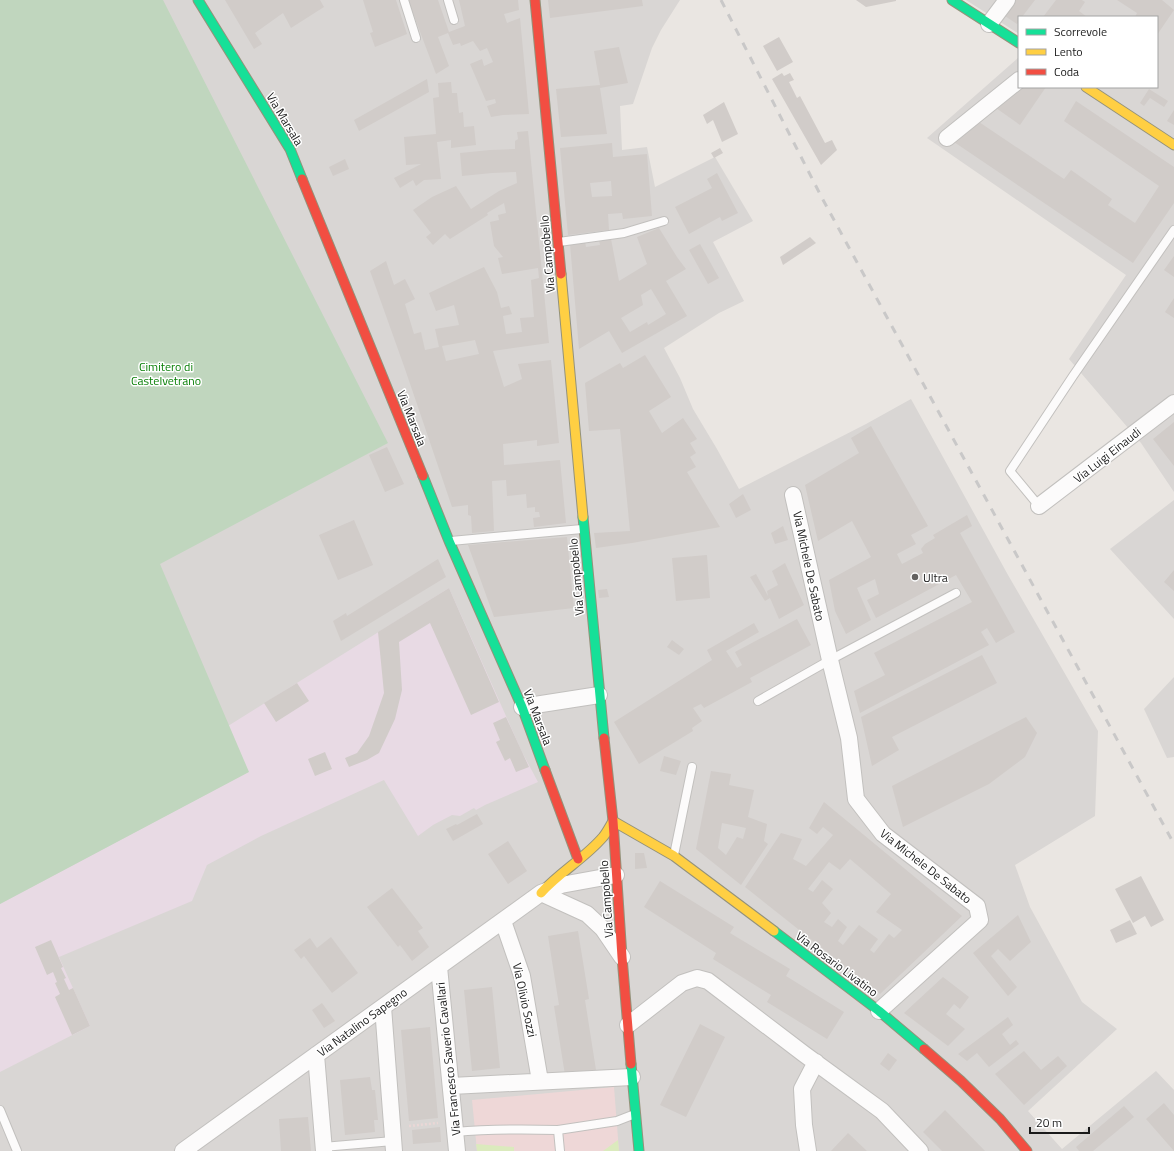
<svg xmlns="http://www.w3.org/2000/svg" width="1174" height="1151" font-family="'Titillium Web',sans-serif">
	<rect width="100%" height="100%" fill="#eae6e2"/>
	<!-- residential -->
	<path fill="#d9d6d4" d="M0 0H680L661 30 652 48 633 104 620 106 622 150 647 147 655 187 715 157 753 221 713 242 744 301 719 313 664 348 680 378 693 409 717 449 739 489 866 424 911 399 1008 575 1098 731 1095 816 1015 865 1030 907 1082 1002 1117 1029 1028 1111 1062 1149 1156 1071 1174 1090V1151H0Z
		M966 0H1174V492L1141 443 1069 359 1126 275 927 138 1019 57V87H1157V17H1019V34Z
		M1174 500V619L1110 549Z
		M1174 677V757L1167 758 1144 709Z"/>
	<!-- commercial -->
	<path fill="#eed7d7" d="M614 1087 619 1151H477L472 1100Z"/>
	<!-- industrial -->
	<path fill="#e8dae4" d="M449 588 522 752 538 782 485 805 476 810 474 808 460 816 452 815 433 825 418 836 384 780 261 836 207 865 192 901 59 957 90 1026 0 1072V904L248 772 228 726Z"/>
	<!-- grass -->
	<path fill="#dbeabd" d="M618 1140 619 1151H603Z
		M476 1144 514 1147V1151H477Z"/>
	<!-- cemetery -->
	<path fill="#c0d6be" d="M0 0H163L388 443 160 564 249 772 0 904Z"/>
	<!-- building -->
	<path fill="#d1ccc9" fill-rule="evenodd" d="M225 0H320L324 7 291 28 283 13 255 33 262 44 254 49Z
		M363 0H396L407 34 375 47 370 33 373 32Z
		M408 0H438L449 32 465 26 459 0H518L519 10 504 14 507 23 520 18 529 114 503 115 491 117 487 106 496 103 495 99 486 101 470 64 482 59 484 66 493 62 487 48 480 51 473 41 461 46 460 43 453 45 448 33 438 37 449 66 436 74Z
		M548 0H642L643 6 550 18Z
		M856 0H896V1L866 7Z
		M1013 0H1035L1022 17H1019V21L1017 24 1002 14Z
		M1056 0H1082L1085 2 1079 11 1087 17H1043Z
		M1117 0H1162L1174 10 1157 35V17H1135L1137 13Z
		M779 37 793 62 777 71 763 46Z
		M619 47 628 83 600 88 607 134 561 137 556 89 600 85 594 51Z
		M782 73 784 76 790 73 794 80 789 82 797 98 800 96 825 143 832 140 837 150 821 165 772 79Z
		M427 79 429 92 359 131 354 120Z
		M451 82 452 93H457L459 113 463 112 464 127 474 126 476 145 451 148V140L437 142 441 179 424 180 416 186 413 180 400 188 394 178 421 164 406 165 404 137 436 134 433 98 439 97 438 83Z
		M1023 87H1046L1020 125 996 108Z
		M1149 89 1168 101 1164 107 1150 98 1144 106 1140 103Z
		M1076 101 1174 167V203L1133 263 954 142 979 122 1064 179 1071 170 1112 199 1108 205 1135 223 1159 186 1064 121Z
		M724 102 738 134 722 142 713 120 707 124 703 115Z
		M1174 110V125L1167 121Z
		M528 131 549 343 493 351 504 387 522 379 518 364 551 360 559 443 537 446V440L503 444 504 465 560 460 566 523 534 527 533 518 540 517 539 512H535V507L527 508 526 494 507 496 506 480 492 481 494 531 472 533 471 516 468 515V505L452 507 405 369 370 271 386 261 394 285 405 279 415 299 405 304 414 334 421 332 425 350 439 347 435 329 459 325 454 305 436 311 429 293 484 267 497 292 501 308 509 306 512 314 503 316 506 334 522 332 520 318 534 317 531 280 539 278 538 268 502 274 498 258 503 257 494 246 490 222 499 220 498 215 506 213 504 203 487 213 488 215 450 239 445 234 433 245 426 237 431 233 413 210 432 197 456 186 471 209 499 191 517 183 516 172 492 173 462 176 460 153 490 150 515 149V141L518 139 517 132ZM475 340 479 354 446 361 442 346Z
		M612 143 613 157 647 154 652 216 623 219 622 213 608 214 609 230 568 235 560 148ZM611 181 612 196 592 197 590 183Z
		M720 148 723 153 714 158 711 153Z
		M345 159 349 169 333 176 329 167Z
		M717 173 738 213 722 221 720 217 689 234 675 207 712 188 707 179Z
		M659 228 677 257 686 269 666 281 687 316 622 353 609 331 579 349 570 244 585 241 586 247 600 245 599 240 611 239 619 281 647 264 637 237ZM651 289 666 314 648 325 647 322 630 332 621 318 643 305 641 295Z
		M810 237 816 243 783 265 780 257Z
		M700 244 719 278 708 284 689 250Z
		M1174 256V277L1164 270Z
		M1174 298V318L1165 312Z
		M645 355 671 397 649 411 662 433 683 418 697 439 690 443 696 453 690 457 696 467 687 472 720 527 632 543 596 548 594 533 630 531 620 429 589 431 585 383 620 363 623 368Z
		M1174 422V466L1153 439Z
		M871 426 928 526 911 535 916 544 897 554 902 564 923 553 921 549 925 544 935 538 933 535 967 515 972 526 960 533 1015 632 996 643 987 628 981 632 989 645 860 713 854 691 885 675 874 653 972 602 956 575 876 618 867 600 879 594 875 579 857 588 871 620 846 634 835 611 829 580 871 557 852 521 818 541 805 485 859 453 851 438Z
		M387 447 404 484 385 492 369 455Z
		M743 494 751 510 736 518 729 504Z
		M354 520 373 565 338 580 319 535Z
		M783 526 788 540 775 544 771 533Z
		M567 537 574 608 494 617 468 545Z
		M707 555 710 598 676 601 672 558Z
		M438 559 446 577 341 641 333 621 346 613 347 616Z
		M785 563 804 605 779 619 770 598 765 601 750 577 756 574 768 596 767 591 778 585 772 571Z
		M1174 570V591L1164 582Z
		M449 588 499 702 471 715 430 623 399 642 402 690 395 719 379 753 367 760 349 767 345 758 357 753 369 736 384 693 378 632Z
		M607 589 609 597 599 598 598 590Z
		M797 619 811 645 750 678 752 682 704 708 701 704 693 708 702 721 692 728 693 731 639 764 614 722 712 660 707 650 754 623 759 632 726 651 737 668 742 665 735 652Z
		M672 640 684 649 679 655 667 647Z
		M982 655 997 683 892 737 899 750 872 766 861 717Z
		M297 683 309 701 276 722 264 703Z
		M506 717 529 767 516 772 510 758 505 761 496 742 500 740 493 723Z
		M1026 717 1037 733 1025 757 989 784 903 827 892 786Z
		M325 752 332 769 315 776 308 759Z
		M664 756 681 761 676 775 660 771Z
		M711 771 731 774 729 785 754 790 748 817 767 824 764 841 768 844 741 885 696 849ZM722 823 746 828 743 839 737 837 726 855 718 848Z
		M824 802 962 916 880 994 745 887 781 833 802 839 793 859 806 866 833 835 823 827 817 834 809 828ZM850 859 891 894 876 912 902 930 894 938 889 934 874 953 870 950 878 939 859 925 843 945 838 941 847 927 838 919 832 927 824 922 831 913 822 903 833 889 822 880 813 892 808 889 829 862 840 870Z
		M477 814 483 824 453 841 446 829 456 824 457 825Z
		M508 841 527 871 508 884 488 854Z
		M635 853H644L647 868 635 869Z
		M1141 876 1164 920 1151 927 1145 916 1133 923 1115 889Z
		M660 881 734 927 730 933 790 969 786 976 844 1012 827 1039 767 1002 771 995 713 959 716 953 644 907Z
		M392 888 423 928 418 931 429 947 412 961 400 945 398 947 367 907Z
		M1018 915 1031 942 1010 961 998 949 991 956 1017 987 1008 996 973 953Z
		M1130 920 1137 934 1116 943 1110 930Z
		M578 931 589 999 585 1000 596 1070 565 1075 554 1006 559 1005 548 936Z
		M331 937 358 973 332 993 304 956 301 959 294 950 310 938 317 948Z
		M51 940 63 967 61 968 66 978 64 979 69 990 73 988 90 1026 72 1035 55 997 60 994 55 983 57 982 53 972 47 975 35 947Z
		M943 977 969 997 960 1009 954 1004 946 1014 965 1029 948 1046 904 1013Z
		M492 987 500 1068 472 1071 464 990Z
		M322 1003 335 1021 324 1028 312 1010Z
		M1008 1017 1013 1025 1002 1034 1010 1045 1016 1040 1019 1044 989 1067 977 1053 967 1061 958 1054Z
		M700 1024 725 1037 686 1117 660 1105Z
		M430 1027 438 1118 409 1121 401 1030Z
		M1024 1051 1041 1070 1058 1056 1067 1066 1024 1105 995 1074Z
		M888 1053 897 1060 889 1071 880 1064Z
		M370 1077 372 1090H375L378 1120H374L375 1132 345 1135 340 1080Z
		M1164 1103 1174 1115V1151L1146 1119Z
		M1124 1106 1134 1117 1093 1151H1079L1076 1147Z
		M945 1110 985 1151H942L923 1132Z
		M308 1117 311 1151H281L279 1119Z
		M440 1127 441 1142 413 1144 412 1130Z
		M848 1133 867 1151H831Z"/>
	<g fill="none" stroke-linecap="round" stroke-linejoin="round">
		<defs>
			<path id="lane" d="M404 0 416 38
				M448 0 454 20
				M559 242 624 233 664 221
				M1039 506 1010 471 1073 376 1174 230
				M451 541 582 529
				M758 701 830 660 956 593
				M674 855 692 767
				M0 1110 17 1151
				M455 1132C489 1129 523 1129 558 1130
				M323 1147 393 1141
				M560 1151 558 1130 617 1121 635 1114"/>
			<path id="street" d="M989 24 1007 0
				M947 138 1019 80
				M793 495 830 660 849 738 856 799 883 834 977 906 980 920 879 1011
				M1039 506 1174 403
				M522 707 599 695
				M541 893 587 914 603 929 622 957
				M503 921 522 976 540 1081
				M439 967 457 1151
				M383 1007 394 1151
				M628 1025 682 983 697 978 708 981 804 1054 882 1111 920 1151
				M316 1055 324 1151
				M451 1086 632 1077
				M183 1151 541 893 561 885 616 875
				M808 1151 804 1125 802 1089 816 1062"/>
			<path id="fast" d="M198 0 290 149 302 179
				M952 0 1019 43
				M423 476 449 541 522 707 545 770
				M583 517 604 738
				M774 931 879 1011 924 1049
				M631 1064 639 1151"/>
			<path id="slow" d="M1086 87 1174 145
				M561 274 583 517
				M541 893C560 872 585 858 603 837 607 832 610 826 613 821L674 856 774 931"/>
			<path id="jam" d="M535 0 561 274
				M302 179 423 476
				M604 738 613 821 622 957 631 1064
				M545 770 578 859
				M924 1049 961 1081 1000 1119 1027 1151"/>
		</defs>
		<!-- lane casing -->
		<use href="#lane" stroke="#c2c0be" stroke-width="10"/>
		<!-- street casing -->
		<use href="#street" stroke="#c2c0be" stroke-width="18"/>
		<!-- fast casing -->
		<use href="#fast" stroke="#94927a" stroke-width="11"/>
		<!-- slow casing -->
		<use href="#slow" stroke="#94927a" stroke-width="11"/>
		<!-- jam casing -->
		<use href="#jam" stroke="#94927a" stroke-width="11"/>
		<!-- path -->
		<path stroke="#ead7d6" stroke-width="2.5" stroke-dasharray="2 2" stroke-linecap="butt" d="M409 1126 438 1123"/>
		<!-- lane -->
		<use href="#lane" stroke="#fcfbfb" stroke-width="8"/>
		<!-- street -->
		<use href="#street" stroke="#fcfbfb" stroke-width="16"/>
		<!-- fast -->
		<use href="#fast" stroke="#16e098" stroke-width="9"/>
		<!-- slow -->
		<use href="#slow" stroke="#ffcf43" stroke-width="9"/>
		<!-- jam -->
		<use href="#jam" stroke="#f24e42" stroke-width="9"/>
		<!-- rail -->
		<path stroke="#c9c8c8" stroke-width="3" stroke-dasharray="8 8" stroke-linecap="butt" d="M721 0 822 198 1174 844"/>
	</g>
	<!-- markers -->
	<circle fill="#636160" stroke="#fff" stroke-width="1.5" cx="915" cy="577" r="4"/>
	<g text-anchor="middle" dominant-baseline="central" stroke-width="3" stroke-linejoin="round" paint-order="stroke">
		<!-- street labels -->
		<g font-size="12" fill="#1a1a1a" stroke="#fff">
			<text transform="translate(285 119) rotate(59)">Via Marsala</text>
			<text transform="translate(547 254) rotate(-95)">Via Campobello</text>
			<text transform="translate(412 418) rotate(68)">Via Marsala</text>
			<text transform="translate(1107 455) rotate(-38)">Via Luigi Einaudi</text>
			<text transform="translate(809 566) rotate(78)">Via Michele De Sabato</text>
			<text transform="translate(576 577) rotate(-95)">Via Campobello</text>
			<text transform="translate(538 717) rotate(69)">Via Marsala</text>
			<text transform="translate(926 866) rotate(38)">Via Michele De Sabato</text>
			<text transform="translate(606 899) rotate(-94)">Via Campobello</text>
			<text transform="translate(837 964) rotate(37)">Via Rosario Livatino</text>
			<text transform="translate(525 1000) rotate(78)">Via Olivio Sozzi</text>
			<text transform="translate(362 1022) rotate(-36)">Via Natalino Sapegno</text>
			<text transform="translate(448 1059) rotate(-96)">Via Francesco Saverio Cavallari</text>
		</g>
		<!-- park labels -->
		<g font-size="12" fill="#057e03" stroke="#fff">
			<text x="166" y="366">Cimitero di<tspan x="166" dy="14">Castelvetrano</tspan></text>
		</g>
		<!-- poi labels -->
		<g font-size="12" fill="#1a1a1a" stroke="#fff" text-anchor="start">
			<text x="923" y="577">Ultra</text>
		</g>
	</g>
	<!-- legend -->
	<rect x="1018" y="16" width="140" height="72" fill="#ffffff" stroke="#a3a3a3"/>
	<rect x="1026" y="29" width="20" height="6" fill="#16e098" stroke="#a3a3a3"/>
	<text x="1054" y="36" font-size="12" fill="#1a1a1a">Scorrevole</text>
	<rect x="1026" y="49" width="20" height="6" fill="#ffcf43" stroke="#a3a3a3"/>
	<text x="1054" y="56" font-size="12" fill="#1a1a1a">Lento</text>
	<rect x="1026" y="69" width="20" height="6" fill="#f24e42" stroke="#a3a3a3"/>
	<text x="1054" y="76" font-size="12" fill="#1a1a1a">Coda</text>
	<!-- scale -->
	<path d="M1030 1127v6h59v-6" fill="none" stroke="#1a1a1a" stroke-width="2"/>
	<text x="1036" y="1127" font-size="12" fill="#1a1a1a" stroke="#ffffff" stroke-width="3" paint-order="stroke">20 m</text>
</svg>
